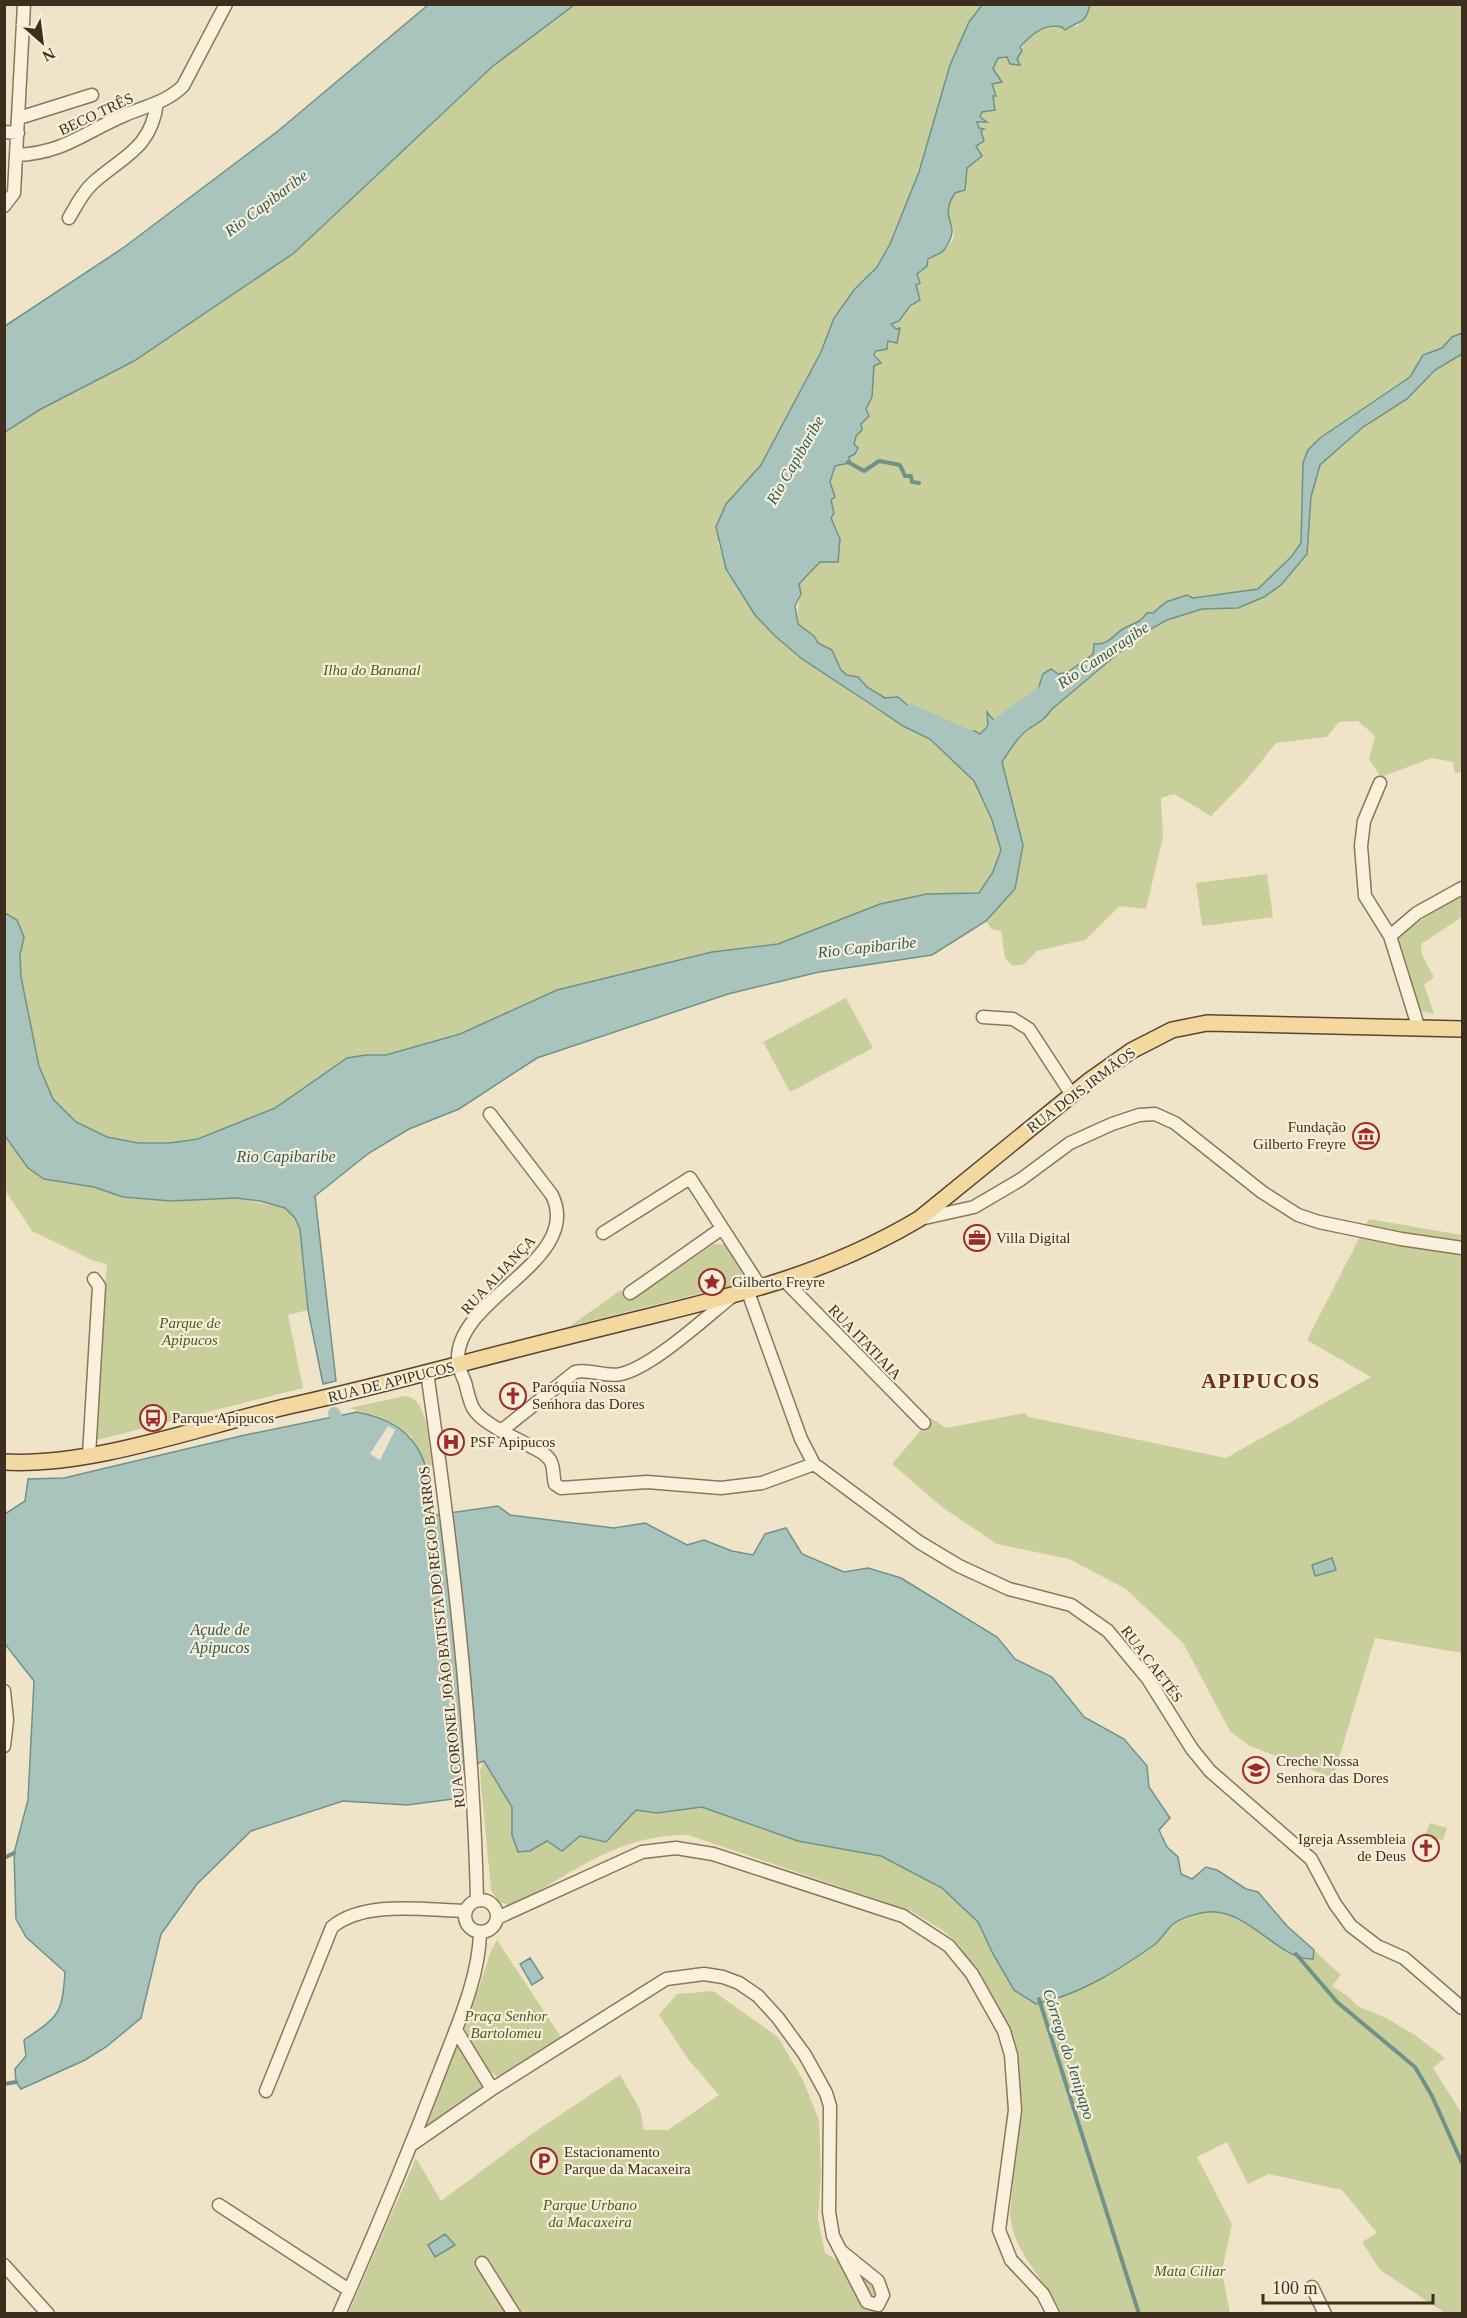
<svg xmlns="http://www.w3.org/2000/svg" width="1467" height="2318" font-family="'Times New Roman',serif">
	<rect width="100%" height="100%" fill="#f0e4c8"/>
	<!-- green -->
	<path fill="#c9cf9b" d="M574 5H982L969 22 950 65 919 172 890 244 877 267 854 290 834 318 821 352 761 465 726 504 718 544 728 571 868 703 903 726 930 739 974 781 992 820 1001 850 993 872 979 893 927 894 880 904 778 944 711 952 557 990 460 1034 386 1055H366L333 1067 275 1108 198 1139 170 1143H138L107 1137 76 1122 53 1099 39 1066 21 977 20 955 24 937 17 920 5 913V432L41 409 134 361 294 253 493 66Z
		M1090 5H1462V333L1452 337 1442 348 1423 355 1410 377 1320 438 1308 450 1301 543 1292 556 1258 589 1193 598 1187 595 1166 602 1153 613H1147L1136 625 1119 631 1112 640 1093 649V654C1084 662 1071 673 1058 674L1054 670 1041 680 1036 696 1025 714 1018 713 995 722 988 713V726L980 734 975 731 961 735 942 734 936 725 938 720H925L898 697 885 698 867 687 858 677 847 675 841 670 832 650 818 643 814 636 798 624C796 607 802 598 799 584L820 562 839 558 840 539 831 518V500L835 497C830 485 830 478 835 466L848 460 861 424 865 421 874 366 877 364 876 351 887 349 888 341 897 335 899 329 896 330 890 324 920 300 916 285 920 282 917 274C926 257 947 253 953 239 959 221 929 204 966 188L964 185 967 167 977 159 976 146 983 129 977 125 978 121 984 119 980 117 982 112 995 110 992 84 1001 82 993 69 998 58 1017 59C1030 25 1046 28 1078 26Z
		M1462 354V772L1455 773 1453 762 1432 758 1381 777 1369 759 1375 736 1358 721 1339 722 1327 737 1276 743 1248 778 1211 816 1174 794 1161 798 1163 837 1146 909 1120 906 1085 940 1037 951 1024 964 1013 966 1005 958 1001 931 991 929 986 921 1015 889 1023 845 1002 762C1010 750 1018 736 1030 728 1040 722 1045 719 1052 709L1140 635 1183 613 1202 608H1238L1307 554 1311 497 1320 465 1363 427 1407 399 1435 370Z
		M1267 874 1273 917 1202 926 1196 883Z
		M1462 892V917L1421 944 1422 955 1434 977 1424 985 1434 1014 1421 1011 1396 938Z
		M846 998 873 1048 790 1092 763 1042Z
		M4 1136 28 1168 44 1179 94 1187 127 1198 171 1201 236 1198 285 1208 295 1218 300 1229 308 1310 288 1315 303 1388 97 1440 93 1434 107 1264 92 1260 32 1231 5 1190Z
		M1369 1219 1462 1235V1653L1375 1638 1333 1778 1250 1746 1230 1731 1183 1643 1126 1589 1069 1559 997 1544 942 1507 892 1464 931 1418 946 1428 1025 1413 1029 1417 1226 1458 1371 1377 1307 1340Z
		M714 1244H726L744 1266 742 1276 734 1285 570 1326 621 1290 627 1299H633Z
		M405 1396C429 1398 428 1444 432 1464L429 1470 411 1436 381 1417 349 1408Z
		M484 1761 512 1807V1835L530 1851 547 1841 563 1850 579 1836 622 1823 635 1810 657 1813 702 1807 798 1841 881 1856 942 1888 979 1922 993 1954 1065 1995 1122 1967 1164 1935 1172 1924 1197 1913 1211 1911 1237 1916 1290 1952 1313 1959 1314 1950 1341 1975 1332 1986 1349 1997 1357 2006 1386 2018 1415 2035 1445 2058 1433 2068 1462 2114V2313H1445L1380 2270 1362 2242 1377 2233 1342 2190 1269 2174 1248 2184 1227 2142 1197 2157 1232 2224 1222 2271 1230 2313H1061C1045 2278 1013 2254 1010 2214L1021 2096 1018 2058 1000 2014 959 1945 945 1932 911 1911 688 1835C621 1833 570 1874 513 1906L499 1902 491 1890 481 1785 480 1770Z
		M1430 1823 1447 1828 1443 1840 1424 1837Z
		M497 1940 561 2037 499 2077C486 2074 468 2042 465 2029L491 1951Z
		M713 1991 778 2037 803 2080 819 2120 821 2173 818 2218 825 2253 873 2280 877 2313 348 2314 416 2158 441 2201 530 2135 620 2075 640 2109 644 2130H668L719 2095 688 2059 659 2015 677 1994Z
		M454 2035 488 2089 414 2137Z"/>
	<!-- water -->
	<path fill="#a9c4bc" stroke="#6f938a" stroke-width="1.5" d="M428 5H574L493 66 294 253 134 361 41 409 5 432V326L123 248 278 131Z
		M982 5H1090C1084 27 1080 19 1065 30L1062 27C1043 23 1030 36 1020 47L1022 51 1017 59 1020 65 1010 64 1007 57 998 58 993 69 1002 82 992 84 996 96H993L995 110 982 112 980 117 987 122H977L979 128 984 129 981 131 984 141 976 146 982 156 967 168 965 190 955 193C936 222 965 221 944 250 941 254 933 256 928 259L927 266 917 274 920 283 916 285 920 300 910 306 899 321 891 324 896 329 900 328 897 343 888 341 887 349 876 351 874 355 881 363 874 366 872 397 866 409 869 416 861 424 862 430 856 436 854 444 858 448 855 454 849 457 850 463 835 466 830 482 835 497 831 500 834 513 831 518 840 539 838 562H820L799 584 801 594 795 606 798 624 814 636 818 643 832 650 841 670 847 675 858 677 867 687 885 698 898 697 925 720H939L936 725 942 734 950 730 953 735 975 731 980 734 988 726 987 712 995 722 1018 713 1025 714 1036 696 1043 674 1051 669 1058 674 1068 672 1093 654 1094 644C1109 645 1112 636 1123 629 1133 623 1139 624 1147 613H1153L1166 602 1187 595 1193 598 1258 589 1292 556 1301 543 1303 463 1308 450 1320 438 1410 377 1423 355 1442 348 1452 337 1462 333V354L1435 370 1407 399 1363 427 1320 465 1311 497 1307 554 1281 585 1264 597 1238 608 1202 609 1167 620 1140 635 1052 709C1045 719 1040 722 1030 728 1018 736 1010 750 1002 762L1023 845 1015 889 986 921 932 955 819 972 728 994 537 1058 459 1109 409 1129 369 1153 315 1196 336 1381 323 1384 308 1310 300 1229 295 1218 285 1208 260 1201 236 1198 171 1201 123 1197 94 1187 44 1179 28 1168 5 1136V913L17 920 24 937 20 955 21 977 39 1066 53 1099 76 1122 107 1137 138 1143H170L198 1139 275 1108 347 1058 366 1055H386L460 1034 557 990 712 952 778 944 880 904 927 894 979 893 993 872 1001 850 992 820 974 781 930 739 903 726 869 703 802 659 775 636 755 615 726 569 716 527 726 504 761 465 821 352 834 318 854 290 877 267 890 244 919 172 950 65 969 22Z
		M357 1412C420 1424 427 1459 436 1515L498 1506 510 1515 614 1528 645 1523 687 1545 704 1540 732 1551 753 1555 765 1534 786 1528 802 1554 844 1572 868 1568 901 1578 997 1637 1015 1659 1052 1677 1084 1717 1124 1739 1147 1766 1149 1787 1170 1818 1159 1830 1167 1847 1178 1857 1181 1874 1192 1879 1206 1867 1217 1870 1246 1889 1258 1892 1287 1926 1314 1950 1313 1959C1279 1961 1247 1907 1207 1912 1197 1913 1181 1918 1173 1924 1166 1930 1162 1939 1154 1945 1119 1970 1079 1995 1036 2004L1014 1990 993 1954 978 1922 942 1888 881 1856 798 1841 702 1807 657 1813 636 1810 606 1842 580 1836 562 1851 547 1841 530 1851 518 1852 512 1835V1807L484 1761 460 1770V1798L407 1805 343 1801 251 1831 197 1884 161 1934 141 2018 106 2047 85 2060 21 2089 16 2082 15 2069 26 2056 24 2040C59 2016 62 2015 65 1972L26 1937 16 1919 14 1853 28 1800 34 1681 5 1644V1514L25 1501 28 1479 64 1478 245 1435Z
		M1332 1558 1336 1570 1315 1576 1312 1565Z
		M530 1958 543 1978 532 1985 520 1964Z
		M445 2234 455 2245 435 2257 428 2245Z"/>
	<!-- pier -->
	<path fill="#f0e4c8" d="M388 1426 395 1430 380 1460 370 1454Z"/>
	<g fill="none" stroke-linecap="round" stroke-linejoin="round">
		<!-- stream -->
		<path stroke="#6f938a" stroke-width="4" d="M848 462 864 471 879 461 900 465 905 476H911L912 482 919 483
			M4 1858 14 1853
			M1296 1954 1337 2002 1415 2067 1432 2096 1462 2163
			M1039 1999 1139 2314
			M4 2084 16 2082"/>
		<!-- canal -->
		<path stroke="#a9c4bc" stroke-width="12" d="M334 1413 336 1416"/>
		<!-- river -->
		<path stroke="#a9c4bc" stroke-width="21" d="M911 715 980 746
			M998 729 1053 690"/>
		<defs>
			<path id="minor" d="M19 118 92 95
				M4 132 18 133
				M16 155C65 153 84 132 125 115 146 106 167 102 183 86L226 4
				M4 206 14 193 24 4
				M69 218C76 206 82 193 93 183 123 156 151 149 157 103
				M1380 783 1364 821 1361 846 1365 896 1390 936
				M983 1017 1013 1019 1029 1029 1072 1095
				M1419 1029 1390 936 1417 913 1462 888
				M490 1114 552 1195C584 1261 455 1298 458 1360 458 1367 462 1375 465 1382 467 1390 469 1400 473 1408 481 1423 514 1437 530 1446 537 1450 547 1453 551 1462 554 1468 553 1477 555 1484L561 1488 647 1482 721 1488 762 1483 814 1464
				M920 1219 974 1207 1020 1180 1070 1143 1112 1124 1139 1115 1155 1114 1175 1123 1262 1192 1298 1215 1319 1222 1401 1239 1462 1248
				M603 1233 690 1178 761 1288
				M785 1281 924 1423
				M748 1292 801 1439 814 1464 919 1542 959 1566 1009 1589 1071 1605 1108 1631 1148 1679 1192 1749 1210 1771 1311 1859 1335 1904 1351 1926 1377 1946 1404 1958 1462 2008
				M630 1293 721 1229
				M427 1372C452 1547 473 1723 477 1900
				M501 1431 575 1372C590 1368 605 1378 621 1374 652 1367 704 1319 730 1298
				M89 1455 99 1286 94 1279
				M4 1691 7 1720 4 1746
				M465 1916a16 16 0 1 1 32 0a16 16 0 1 1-32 0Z
				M497 1918 642 1852 676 1848 713 1854 903 1916 949 1946 972 1974 1004 2031 1011 2055 1015 2110 999 2230 1011 2260 1043 2294 1053 2314
				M456 2030 492 2089
				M266 2091 332 1927C365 1900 424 1910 464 1911
				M411 2145 492 2089 666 1979 704 1974 723 1977 739 1983 758 1996 778 2018 805 2055 826 2093 830 2106 829 2212 833 2236 867 2302 878 2305 883 2295 878 2281 841 2251
				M219 2205 349 2290
				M482 2263 514 2314
				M4 2265 48 2314
				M1312 2287 1325 2314
				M339 2314C375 2233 409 2151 441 2068 457 2026 479 1978 480 1933"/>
			<path id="major" d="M4 1462C93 1467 202 1426 289 1406 389 1384 487 1356 586 1332 706 1301 810 1284 919 1219L1090 1080 1131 1051 1172 1030 1207 1023 1462 1029"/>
		</defs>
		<!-- minor casing -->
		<use href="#minor" stroke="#8d765c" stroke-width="15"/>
		<!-- major casing -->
		<use href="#major" stroke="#5b4430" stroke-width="18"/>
		<!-- minor -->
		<use href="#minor" stroke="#faf1dc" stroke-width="12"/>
		<!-- major -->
		<use href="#major" stroke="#f3d9a0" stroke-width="15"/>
	</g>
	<!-- icons -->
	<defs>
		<symbol id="museum-ring" viewBox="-11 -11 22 22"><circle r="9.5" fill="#f7eed8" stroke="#9e2a2b" stroke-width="1.5"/><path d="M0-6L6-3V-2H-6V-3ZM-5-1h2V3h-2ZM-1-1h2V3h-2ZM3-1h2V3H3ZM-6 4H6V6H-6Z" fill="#9e2a2b"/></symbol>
		<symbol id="office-ring" viewBox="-11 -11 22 22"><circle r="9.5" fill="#f7eed8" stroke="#9e2a2b" stroke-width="1.5"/><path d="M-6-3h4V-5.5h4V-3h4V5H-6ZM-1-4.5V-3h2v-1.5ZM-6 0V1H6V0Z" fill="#9e2a2b"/></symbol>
		<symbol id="sight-ring" viewBox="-11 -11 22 22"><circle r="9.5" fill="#f7eed8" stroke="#9e2a2b" stroke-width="1.5"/><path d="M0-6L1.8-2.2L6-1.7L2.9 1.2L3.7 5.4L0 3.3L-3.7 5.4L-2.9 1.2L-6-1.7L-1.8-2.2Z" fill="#9e2a2b"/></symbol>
		<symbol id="church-ring" viewBox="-11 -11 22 22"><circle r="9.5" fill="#f7eed8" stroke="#9e2a2b" stroke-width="1.5"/><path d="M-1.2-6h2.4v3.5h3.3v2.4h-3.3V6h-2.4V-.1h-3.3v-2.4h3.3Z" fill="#9e2a2b"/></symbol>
		<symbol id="bus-ring" viewBox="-11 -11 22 22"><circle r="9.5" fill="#f7eed8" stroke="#9e2a2b" stroke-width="1.5"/><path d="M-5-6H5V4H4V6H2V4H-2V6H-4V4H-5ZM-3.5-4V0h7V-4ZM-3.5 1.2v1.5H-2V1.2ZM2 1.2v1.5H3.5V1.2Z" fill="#9e2a2b"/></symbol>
		<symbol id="hospital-ring" viewBox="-11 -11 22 22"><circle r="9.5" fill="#f7eed8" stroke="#9e2a2b" stroke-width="1.5"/><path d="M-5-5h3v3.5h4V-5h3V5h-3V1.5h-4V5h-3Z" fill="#9e2a2b"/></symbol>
		<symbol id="school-ring" viewBox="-11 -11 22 22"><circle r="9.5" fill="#f7eed8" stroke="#9e2a2b" stroke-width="1.5"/><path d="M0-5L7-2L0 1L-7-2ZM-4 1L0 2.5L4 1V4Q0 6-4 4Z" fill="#9e2a2b"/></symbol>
		<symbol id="parking-ring" viewBox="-11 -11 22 22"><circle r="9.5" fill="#f7eed8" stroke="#9e2a2b" stroke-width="1.5"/><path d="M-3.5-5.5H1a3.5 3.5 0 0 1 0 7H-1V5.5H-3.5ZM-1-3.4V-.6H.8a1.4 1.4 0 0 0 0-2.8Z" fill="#9e2a2b"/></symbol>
	</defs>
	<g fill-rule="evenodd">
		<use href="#museum-ring" x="1351" y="1121" width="30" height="30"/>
		<use href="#office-ring" x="962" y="1223" width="30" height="30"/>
		<use href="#sight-ring" x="697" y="1267" width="30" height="30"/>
		<use href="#church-ring" x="498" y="1381" width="30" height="30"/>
		<use href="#bus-ring" x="138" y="1403" width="30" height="30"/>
		<use href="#hospital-ring" x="436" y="1427" width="30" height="30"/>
		<use href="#school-ring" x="1241" y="1755" width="30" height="30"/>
		<use href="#church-ring" x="1411" y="1833" width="30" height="30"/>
		<use href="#parking-ring" x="529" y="2146" width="30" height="30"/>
	</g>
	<g text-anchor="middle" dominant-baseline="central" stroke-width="4.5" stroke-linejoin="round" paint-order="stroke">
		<!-- street labels -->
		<g font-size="15" fill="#3d2e20" stroke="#f7eed8">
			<text transform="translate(96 114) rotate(-25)">BECO TRÊS</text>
			<text transform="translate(1081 1090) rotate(-37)">RUA DOIS IRMÃOS</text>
			<text transform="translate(498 1275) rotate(-47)">RUA ALIANÇA</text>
			<text transform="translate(865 1342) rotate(46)">RUA ITATIAIA</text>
			<text transform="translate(391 1382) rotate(-14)">RUA DE APIPUCOS</text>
			<text transform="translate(442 1637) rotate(-96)">RUA CORONEL JOÃO BATISTA DO REGO BARROS</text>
			<text transform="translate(1152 1664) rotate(53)">RUA CAETÉS</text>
		</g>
		<!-- park labels -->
		<g font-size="15" font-style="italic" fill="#4d5a26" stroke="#f7eed8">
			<text x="372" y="670">Ilha do Bananal</text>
			<text x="190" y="1323">Parque de<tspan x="190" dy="17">Apipucos</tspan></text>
			<text x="506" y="2016">Praça Senhor<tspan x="506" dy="17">Bartolomeu</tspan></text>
			<text x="590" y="2205">Parque Urbano<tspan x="590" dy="17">da Macaxeira</tspan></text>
			<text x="1190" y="2271">Mata Ciliar</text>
		</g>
		<!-- poi labels -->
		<g font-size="15" fill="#3d2e20" stroke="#f7eed8" text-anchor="start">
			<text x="1346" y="1127" text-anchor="end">Fundação<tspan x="1346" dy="17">Gilberto Freyre</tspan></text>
			<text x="996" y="1238">Villa Digital</text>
			<text x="732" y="1282">Gilberto Freyre</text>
			<text x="532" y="1387">Paróquia Nossa<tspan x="532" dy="17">Senhora das Dores</tspan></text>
			<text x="172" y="1418">Parque Apipucos</text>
			<text x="470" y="1442">PSF Apipucos</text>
			<text x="1276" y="1761">Creche Nossa<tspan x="1276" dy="17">Senhora das Dores</tspan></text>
			<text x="1406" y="1839" text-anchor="end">Igreja Assembleia<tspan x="1406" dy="17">de Deus</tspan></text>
			<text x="564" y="2152">Estacionamento<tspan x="564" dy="17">Parque da Macaxeira</tspan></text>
		</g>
		<!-- water labels -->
		<g font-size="16" font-style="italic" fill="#2f5d5a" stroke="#f7eed8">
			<text transform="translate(266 203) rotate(-37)">Rio Capibaribe</text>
			<text transform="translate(795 460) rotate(-60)">Rio Capibaribe</text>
			<text transform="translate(1103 655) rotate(-34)">Rio Camaragibe</text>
			<text transform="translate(867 947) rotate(-6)">Rio Capibaribe</text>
			<text x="286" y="1156">Rio Capibaribe</text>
			<text x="220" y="1629">Açude de<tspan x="220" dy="18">Apipucos</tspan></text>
			<text transform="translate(1069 2054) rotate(72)">Córrego do Jenipapo</text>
		</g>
		<!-- district labels -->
		<g font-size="21" font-weight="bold" letter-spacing="1.5" fill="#6b2e1e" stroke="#f7eed8">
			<text x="1261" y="1381">APIPUCOS</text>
		</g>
	</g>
	<!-- border -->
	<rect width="1467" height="2318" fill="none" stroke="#3d2e20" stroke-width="12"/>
	<!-- north arrow -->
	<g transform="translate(42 42) rotate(152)" stroke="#f7eed8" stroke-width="4.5" paint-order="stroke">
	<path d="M0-4.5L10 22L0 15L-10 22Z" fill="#3d2e20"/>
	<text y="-9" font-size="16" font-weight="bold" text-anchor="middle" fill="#3d2e20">N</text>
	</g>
	<!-- scale -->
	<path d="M1263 2294v9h170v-9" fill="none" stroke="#3d2e20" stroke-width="3"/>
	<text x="1272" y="2294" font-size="18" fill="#3d2e20" stroke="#f7eed8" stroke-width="4.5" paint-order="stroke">100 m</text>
</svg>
